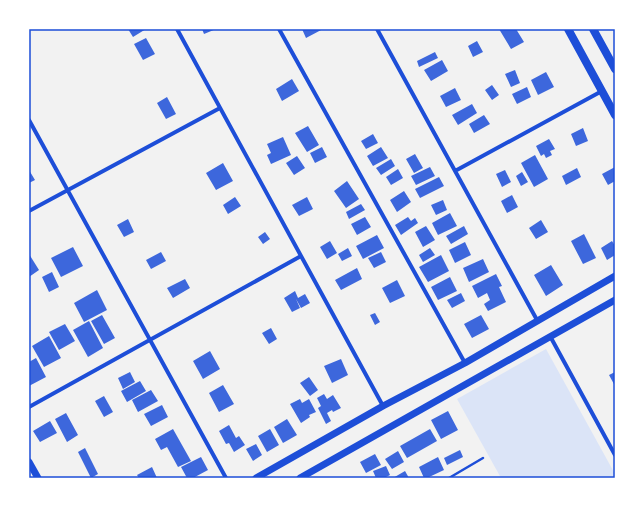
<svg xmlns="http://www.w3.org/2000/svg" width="644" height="507" font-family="'Space Grotesk',sans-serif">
	<rect width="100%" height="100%" fill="#f2f2f2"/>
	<!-- green -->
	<path fill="#dbe4f7" d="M546 349 615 474V478H501L457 399Z"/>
	<!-- building -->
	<path fill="#3d67dc" d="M128 29H146L133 37Z
		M202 29H216L204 34Z
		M302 29H323L306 38Z
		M499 29H516L524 42 511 49Z
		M146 38 155 54 143 60 134 44Z
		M477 41 483 52 473 57 468 46Z
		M435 52 438 58 419 67 417 61Z
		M442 60 448 71 431 81 424 70Z
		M515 70 520 83 511 87 505 74Z
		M546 72 554 87 538 95 531 80Z
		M292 79 299 91 282 101 276 89Z
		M492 85 499 95 492 100 485 90Z
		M527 87 531 97 517 104 512 94Z
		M455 88 461 100 446 107 440 96Z
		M167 97 176 114 166 119 157 103Z
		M472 104 477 113 458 125 452 115Z
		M484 115 490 124 474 133 469 124Z
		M308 126 319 145 307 152 295 133Z
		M583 128 588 141 576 146 571 134Z
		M373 134 378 143 366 149 361 141Z
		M283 137 291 155 271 164 267 155 271 153 267 144Z
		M549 139 555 149 550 151 552 155 546 158 544 154 541 156 536 146Z
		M322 147 327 157 315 163 310 153Z
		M381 147 388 158 373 166 367 156Z
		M415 154 423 168 414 173 406 159Z
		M535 155 548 179 534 187 521 163Z
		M297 156 305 168 294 175 286 163Z
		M391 159 395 166 381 175 376 168Z
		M223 163 233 181 216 190 206 173Z
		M430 167 435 176 416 185 411 176Z
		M615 167V181L608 185 602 174Z
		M577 168 581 177 566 185 562 176Z
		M398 169 403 178 391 185 386 177Z
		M29 170 35 180 29 183Z
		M505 170 511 182 502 187 496 174Z
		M522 172 528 182 521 186 516 176Z
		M439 177 444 186 420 198 415 189Z
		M347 181 359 199 346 208 334 191Z
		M404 191 411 202 397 212 390 200Z
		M512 195 518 207 507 213 501 201Z
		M235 197 241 206 228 214 223 205Z
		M307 197 313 209 299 216 292 205Z
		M443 200 447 210 436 215 431 205Z
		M361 204 365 210 349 219 346 212Z
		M450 213 457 226 438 235 432 223Z
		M365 217 371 227 357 235 351 224Z
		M408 217 411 221 415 218 418 223 401 235 395 225Z
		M128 219 134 232 124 237 117 225Z
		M541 220 548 232 536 239 529 228Z
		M426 226 435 240 423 247 415 232Z
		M464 226 468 234 451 244 446 236Z
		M265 232 270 239 263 244 258 237Z
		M584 234 596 258 583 264 571 241Z
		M377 235 384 248 363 259 356 246Z
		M330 241 337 253 327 259 320 247Z
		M612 241 615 246V255L607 260 601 248Z
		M465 242 471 255 455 263 449 250Z
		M73 247 83 266 61 277 51 258Z
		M348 248 352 256 342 261 338 254Z
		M430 248 435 255 423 262 419 255Z
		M161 252 166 261 151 269 146 260Z
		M381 252 386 262 374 268 368 258Z
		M29 254 39 270 29 277Z
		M441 255 449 271 428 282 419 267Z
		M483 259 489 272 469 282 463 268Z
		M551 265 563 285 546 296 534 275Z
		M357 268 362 279 341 290 335 280Z
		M52 272 59 287 49 292 42 277Z
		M496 274 502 286 499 287 506 302 488 311 484 304 490 300 487 293 478 298 472 286Z
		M450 277 457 291 438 300 431 287Z
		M185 279 190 288 173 298 167 288Z
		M397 280 405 296 390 303 382 288Z
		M97 290 107 310 84 322 74 303Z
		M295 291 298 298 305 294 310 303 301 308 296 299 300 308 292 312 284 298Z
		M461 293 465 301 452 308 447 300Z
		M375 313 380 322 375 325 370 315Z
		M102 315 115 338 104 344 91 321Z
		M481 315 489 329 472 338 464 324Z
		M89 321 103 348 88 357 73 330Z
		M65 324 75 341 59 350 49 332Z
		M271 328 277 339 269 344 262 333Z
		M49 336 61 358 44 367 32 346Z
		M210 351 220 369 203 379 193 361Z
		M36 358 46 377 29 386V362Z
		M341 359 348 375 332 383 324 366Z
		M130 372 135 382 123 389 118 378Z
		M615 372V386L609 375Z
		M309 377 318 390 310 396 300 383Z
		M140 381 146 391 127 402 121 391Z
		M223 385 234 404 219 412 209 393Z
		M151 390 158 401 138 412 132 400Z
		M324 394 327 399 333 395 341 408 333 412 332 410 327 413 331 421 326 424 318 408 321 406 317 398Z
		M104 396 113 412 104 417 95 401Z
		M300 399 302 403 309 399 316 412 309 415 310 417 301 423 290 404Z
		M162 405 168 417 151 426 144 414Z
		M448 411 458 430 441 439 431 420Z
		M66 413 78 435 67 442 55 419Z
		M287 419 297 435 283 443 274 427Z
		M50 421 57 433 40 442 33 431Z
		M229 425 236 438 239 436 245 445 234 452 229 443 226 444 219 431Z
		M173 429 191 461 178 467 167 447 161 450 155 439Z
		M270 429 279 445 267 452 258 436Z
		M430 429 437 441 407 458 400 446Z
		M256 444 262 455 253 461 246 449Z
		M85 448 98 474 91 478 78 452Z
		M460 450 463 457 447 465 444 458Z
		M398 451 404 462 392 469 385 459Z
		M375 454 381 465 366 473 360 462Z
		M201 457 208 470 193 478H187L181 467Z
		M438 457 444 470 427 478H424L419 467Z
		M386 466 390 475 384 478H376L373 471Z
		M152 467 157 478H139L137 475Z
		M405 471 409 478H393Z"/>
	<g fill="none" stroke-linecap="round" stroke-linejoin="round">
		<!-- path -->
		<path stroke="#1d4ed8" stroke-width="2.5" d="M449 478 483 458"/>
		<!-- minor -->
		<path stroke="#1d4ed8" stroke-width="4" d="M177 29 383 406
			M279 29 465 363
			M377 29 537 320
			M29 120 226 478
			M455 171 602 91
			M29 211 220 108
			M550 336 615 455
			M29 407 301 256"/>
		<!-- secondary -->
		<path stroke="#1d4ed8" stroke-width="7" d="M29 462 38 478
			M256 478 383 406 465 363 615 276
			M300 478 615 300"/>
		<!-- primary -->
		<path stroke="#1d4ed8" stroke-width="8" d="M568 29 615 115
			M593 29 615 69"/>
	</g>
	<!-- border -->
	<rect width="644" height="507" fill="none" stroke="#ffffff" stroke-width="60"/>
	<rect x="30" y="30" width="584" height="447" fill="none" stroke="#1d4ed8" stroke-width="1.5"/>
</svg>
